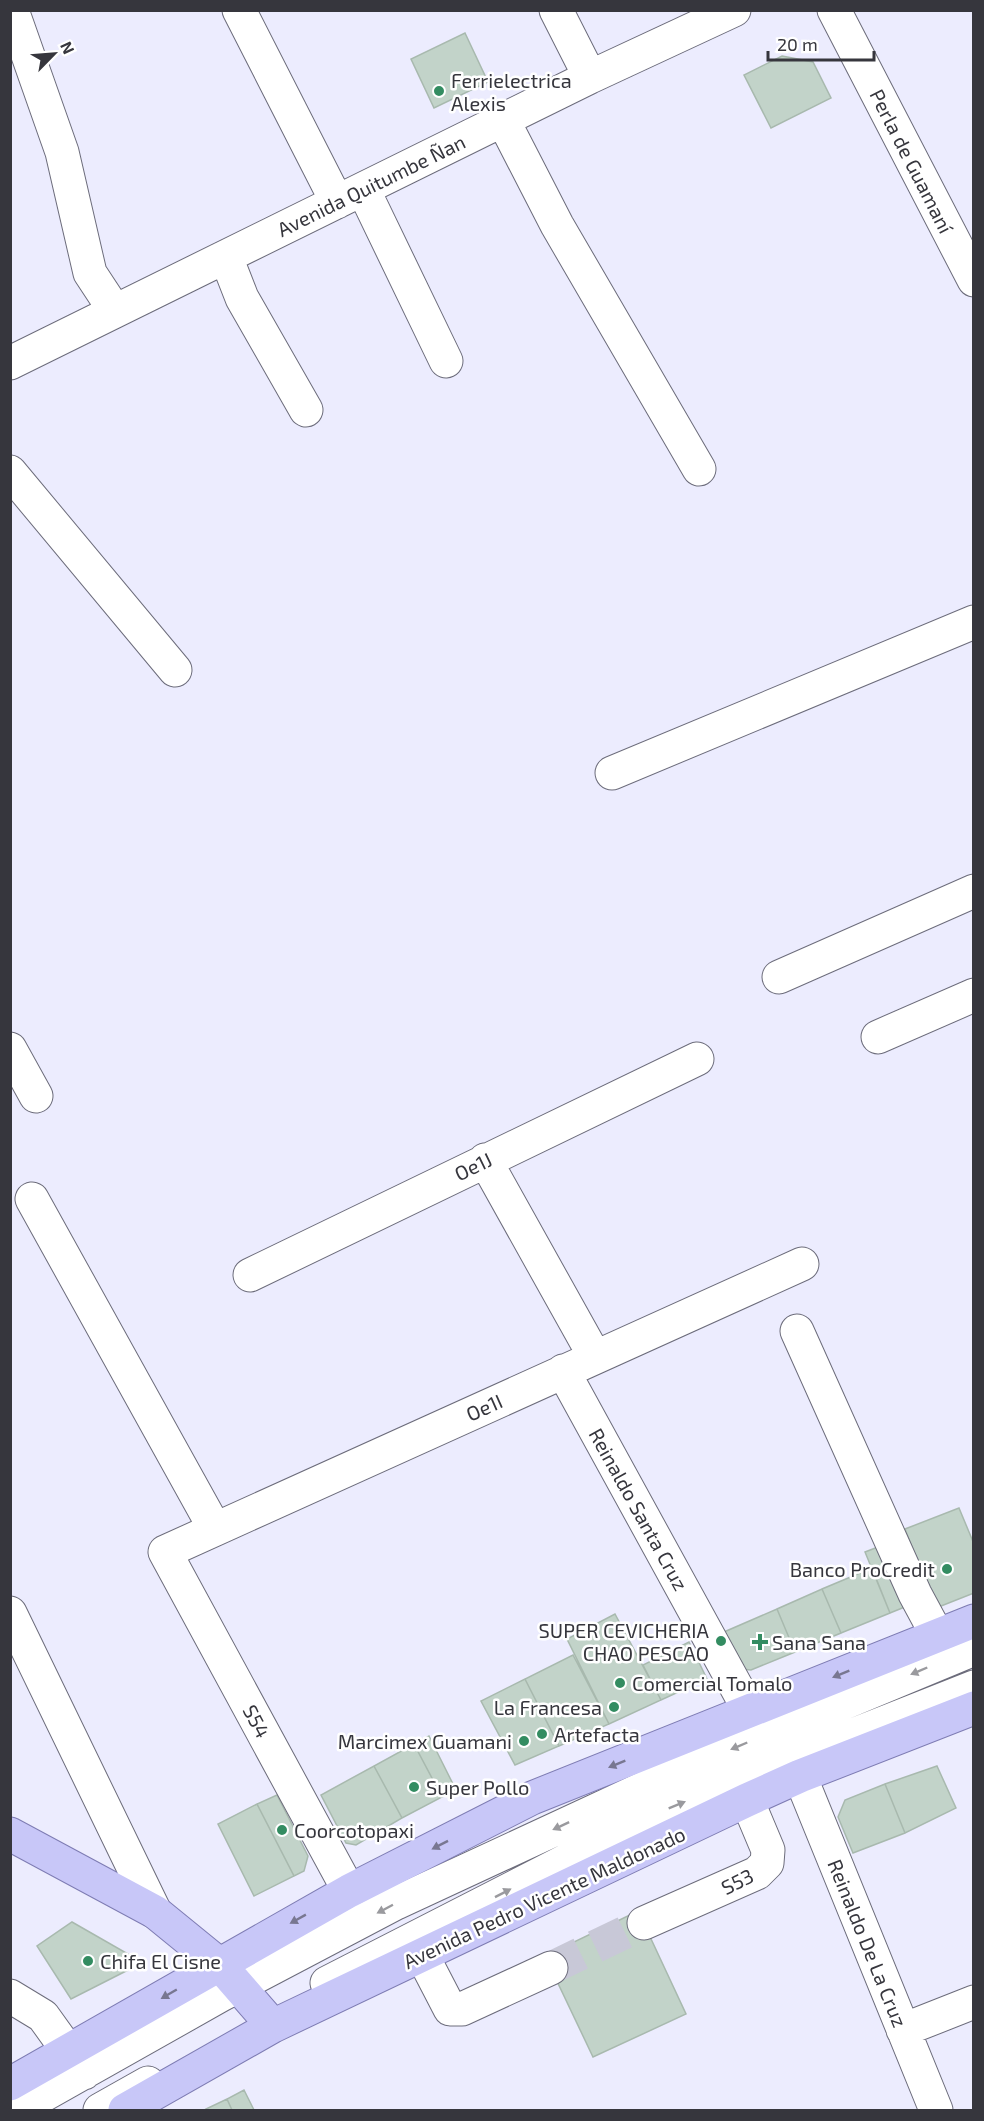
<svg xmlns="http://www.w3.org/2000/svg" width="984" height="2121" font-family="'Exo 2',sans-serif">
	<rect width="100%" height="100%" fill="#ececfe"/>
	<!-- building -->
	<path fill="#c2d3c9" stroke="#a8b9ae" stroke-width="1.5" d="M465 33 488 82 434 108 411 59Z
		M782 56 813 62 831 98 771 128 744 75Z
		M959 1508 974 1544V1593L936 1608 905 1529Z
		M891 1542 917 1602 890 1613 865 1552Z
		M872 1568 890 1613 841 1633 822 1589Z
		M822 1589 841 1633 795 1652 777 1609Z
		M777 1609 795 1652 751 1670 741 1669 724 1632Z
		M615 1614 661 1700 609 1724 567 1639Z
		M689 1642 707 1679 661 1700 643 1665Z
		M573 1655 609 1724 559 1746 525 1679Z
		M525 1679 559 1746 515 1765 481 1701Z
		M429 1736 456 1790 442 1797 414 1744Z
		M414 1744 442 1797 402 1818 374 1766Z
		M374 1766 402 1818 356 1845 346 1843 321 1795Z
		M937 1766 956 1808 905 1833 885 1784Z
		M885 1784 905 1833 853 1853 838 1817 845 1800Z
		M277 1795 308 1856 304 1871 294 1876 257 1804Z
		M257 1804 294 1876 254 1896 218 1824Z
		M638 1911 686 2014 593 2057 545 1956Z
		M72 1922 128 1954 132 1968 71 1999 37 1946Z
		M244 2090 254 2110H232L227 2099Z
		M227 2099 232 2110H207L206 2109Z"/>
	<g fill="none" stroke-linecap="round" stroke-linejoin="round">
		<!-- minor-tunnel -->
		<path stroke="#c8c8d7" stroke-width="33" stroke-dasharray="33 16" stroke-linecap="butt" d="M551 1968 644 1923"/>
		<defs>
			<path id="minor" d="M12 10 62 152 90 273 115 311
				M239 10 337 202
				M556 10 590 77
				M834 10 974 280
				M503 120 557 225 699 469
				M363 189 446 361
				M226 257 242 298 306 410
				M10 363 590 77 734 10
				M10 472 175 670
				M612 773 974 622
				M779 977 974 891
				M878 1037 974 995
				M10 1049 36 1096
				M485 1160 595 1357
				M32 1199 215 1529
				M250 1275 697 1059
				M797 1331 915 1594 950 1659
				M563 1371 749 1710
				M10 1613 155 1912
				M800 1776 936 2110
				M349 1891 165 1552 802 1264
				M644 1923 757 1873 767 1863 768 1850 747 1800
				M422 1955 450 2009H462L551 1968
				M327 1983 669 1808 974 1687
				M10 1996 43 2016 84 2073
				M903 2030 974 2002
				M17 2110 221 1995 396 1903 683 1770 974 1649
				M100 2110 148 2083"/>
			<path id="major" d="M10 1834 155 1912 220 1965 273 2026
				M10 2084 349 1891 532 1798 974 1621
				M125 2110 273 2026 747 1800 800 1776 974 1708"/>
		</defs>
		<!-- minor casing -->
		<use href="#minor" stroke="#6c6c7b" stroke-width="35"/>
		<!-- major casing -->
		<use href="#major" stroke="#7e7cb3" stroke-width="35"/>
		<!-- minor -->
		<use href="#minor" stroke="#fff" stroke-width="33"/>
		<!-- major -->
		<use href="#major" stroke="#c8c7f8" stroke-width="33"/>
	</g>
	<!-- one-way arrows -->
	<defs><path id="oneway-solid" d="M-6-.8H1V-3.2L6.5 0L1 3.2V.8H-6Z" transform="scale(1.5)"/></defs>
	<g fill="#9a9a9e">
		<use href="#oneway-solid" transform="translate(919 1671) rotate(157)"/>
		<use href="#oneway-solid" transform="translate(739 1746) rotate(157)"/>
		<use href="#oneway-solid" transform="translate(677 1805) rotate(-22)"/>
		<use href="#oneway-solid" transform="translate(561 1826) rotate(155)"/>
		<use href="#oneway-solid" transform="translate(503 1893) rotate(-27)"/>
		<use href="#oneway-solid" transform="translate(385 1909) rotate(152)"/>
	</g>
	<g fill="#787791">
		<use href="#oneway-solid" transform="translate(841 1674) rotate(158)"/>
		<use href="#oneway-solid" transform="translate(617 1764) rotate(158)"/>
		<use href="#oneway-solid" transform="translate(440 1845) rotate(153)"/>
		<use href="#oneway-solid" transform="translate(298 1919) rotate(151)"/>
		<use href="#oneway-solid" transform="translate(169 1994) rotate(150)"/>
	</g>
	<!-- markers -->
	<g fill="#338c61" stroke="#fff" stroke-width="2">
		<circle cx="439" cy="91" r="6"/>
		<circle cx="947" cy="1569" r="6"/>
		<circle cx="721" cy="1641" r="6"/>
		<path d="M757 1633h6v6h6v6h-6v6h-6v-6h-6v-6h6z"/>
		<circle cx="620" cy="1683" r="6"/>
		<circle cx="614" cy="1707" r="6"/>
		<circle cx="542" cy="1734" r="6"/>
		<circle cx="524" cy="1741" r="6"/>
		<circle cx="414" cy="1787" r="6"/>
		<circle cx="282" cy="1830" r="6"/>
		<circle cx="88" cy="1961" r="6"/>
	</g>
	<g text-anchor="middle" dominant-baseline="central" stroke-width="5" stroke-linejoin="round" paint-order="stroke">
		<!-- poi labels -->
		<g font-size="20" fill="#36363d" stroke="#fff" text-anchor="start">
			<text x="451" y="80">Ferrielectrica<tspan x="451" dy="23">Alexis</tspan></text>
			<text x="935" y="1569" text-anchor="end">Banco ProCredit</text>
			<text x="709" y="1630" text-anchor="end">SUPER CEVICHERIA<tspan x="709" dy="23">CHAO PESCAO</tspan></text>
			<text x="772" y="1642">Sana Sana</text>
			<text x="632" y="1683">Comercial Tomalo</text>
			<text x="602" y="1707" text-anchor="end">La Francesa</text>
			<text x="554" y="1734">Artefacta</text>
			<text x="512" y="1741" text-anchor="end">Marcimex Guamani</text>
			<text x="426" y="1787">Super Pollo</text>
			<text x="294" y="1830">Coorcotopaxi</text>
			<text x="100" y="1961">Chifa El Cisne</text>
		</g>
		<!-- street labels -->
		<g font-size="20" fill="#36363d" stroke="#fff">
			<text transform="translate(912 161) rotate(63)">Perla de Guamaní</text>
			<text transform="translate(371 185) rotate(-26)">Avenida Quitumbe Ñan</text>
			<text transform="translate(473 1166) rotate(-26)">Oe1J</text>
			<text transform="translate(484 1407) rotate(-24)">Oe1I</text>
			<text transform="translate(639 1509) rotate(61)">Reinaldo Santa Cruz</text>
			<text transform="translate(257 1721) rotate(62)">S54</text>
			<text transform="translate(737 1881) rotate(-26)">S53</text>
			<text transform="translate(544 1897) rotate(-25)">Avenida Pedro Vicente Maldonado</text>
			<text transform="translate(868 1943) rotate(68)">Reinaldo De La Cruz</text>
		</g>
	</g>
	<!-- border -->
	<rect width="984" height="2121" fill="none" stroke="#36363d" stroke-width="24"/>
	<!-- north arrow -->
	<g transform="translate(54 54) rotate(65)" stroke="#ffffff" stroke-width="4.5" paint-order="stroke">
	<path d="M0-4.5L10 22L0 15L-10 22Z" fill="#36363d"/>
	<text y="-9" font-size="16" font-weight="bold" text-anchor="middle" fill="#36363d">N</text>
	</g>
	<!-- scale -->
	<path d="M768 51v9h106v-9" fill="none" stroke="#36363d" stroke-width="3"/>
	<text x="777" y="51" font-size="18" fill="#36363d" stroke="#ffffff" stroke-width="4.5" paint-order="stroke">20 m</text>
</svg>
